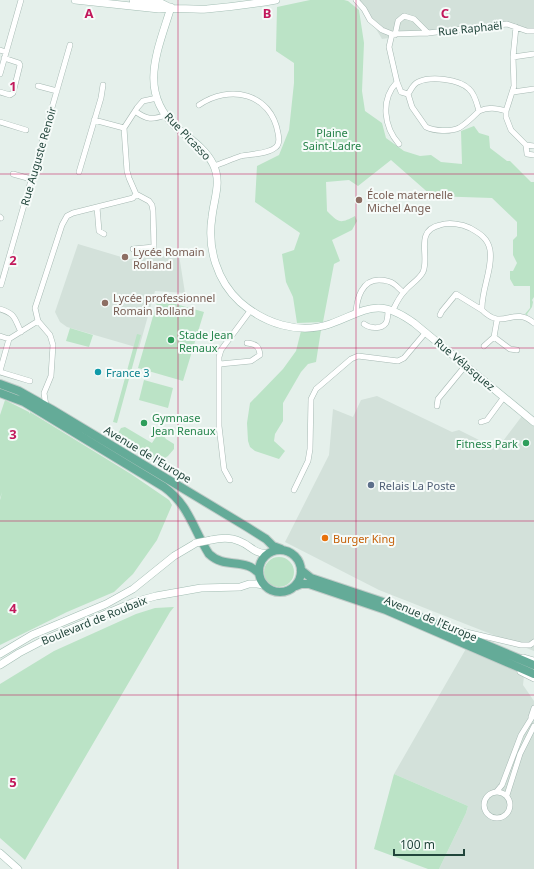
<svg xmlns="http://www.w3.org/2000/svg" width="534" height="869" font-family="'Noto Sans',sans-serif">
	<rect width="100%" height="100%" fill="#e5f0eb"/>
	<!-- built -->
	<path fill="#d3e1da" d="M359 0H534V29L521 28 502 22 382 39Z
		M78 244 128 259 179 255 185 293 155 291 139 348 67 327 60 322 55 312Z
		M377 396 452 432 459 430 497 449 525 412 534 419V651L379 590 285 542 329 455 333 409 353 417 361 400Z
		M467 647 524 676 523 685 534 701V869H439L466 813 468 806 394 774Z"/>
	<!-- green -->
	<path fill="#bbe3c6" d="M310 0H344L348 1 359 10 364 43 362 91 365 111 382 123 386 138 404 151 420 156 431 155 441 162 462 164 461 131 474 126 479 133 489 136 490 148 507 161H510L531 182H534V297L532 300 533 302 532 307 527 314 528 316 525 314 530 308V286H514L510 279V271H513L517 263 513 255V240L517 236V222L492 198 432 196 391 160 358 186 349 180 326 182 327 211C339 223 340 224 355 216L357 221 352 230 332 240 340 261 334 264 323 322 297 323 293 297 286 282 282 254 294 250 300 233 255 202 257 166 279 155 289 130 294 83V63L276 51 277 7Z
		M158 299 204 312 183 381 138 368Z
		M70 328 93 335 89 347 66 341Z
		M321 330 316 362 308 364 301 372 283 403V421L275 434 274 441 285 451 279 459 255 451 250 447 248 441 247 423 250 403 283 369 296 351 301 331Z
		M137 334 141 335 117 423 113 422Z
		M144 380 173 388 168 408 139 400Z
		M5 400 29 412V414L30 412 131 474 169 500 172 505 157 540 133 574 114 592 67 612 0 645V500L2 492 0 498V415Z
		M125 427 152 443 160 431 166 439 174 444V449L168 456 157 463 116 437 121 428Z
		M264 572a15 15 0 1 1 30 0a15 15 0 1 1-30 0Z
		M174 607 170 612 25 860 0 838V684L54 651 136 614 155 608Z
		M394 774 468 806 466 813 439 869H428L374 849Z"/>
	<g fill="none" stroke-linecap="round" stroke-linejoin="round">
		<defs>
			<path id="street" d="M356 0 364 9 370 20 382 30 392 34 428 33 507 24 527 31H534
				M516 27 513 57 514 86 506 111V117L511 130 526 145 534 146
				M392 34 389 47 397 82 401 92 408 94 412 107 426 127C434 131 450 132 459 128 466 124 473 117 479 111
				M395 35 398 21 404 16 414 19 428 33
				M0 50 6 52
				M513 57 534 54
				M0 74 21 0
				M397 82C380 100 384 127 399 144
				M38 86 57 91
				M0 92 10 95 13 93 20 65 19 63 4 58
				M513 92 534 89
				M408 94C411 90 413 84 418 82 431 76 459 79 469 89 475 94 477 104 479 111 489 107 496 108 506 111
				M199 105C230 84 271 93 278 133 279 138 280 144 276 147 269 154 250 154 241 156 232 159 223 163 214 166
				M135 111C147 120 152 120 166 115
				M94 120 124 128
				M0 122 26 130
				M526 145 527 154 534 155
				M79 172 101 98 103 85
				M13 174 31 179
				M97 207 99 231 104 234
				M0 217 1 218
				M133 249 154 247 153 211 152 205 149 201 136 194 129 178 127 171 124 128 137 108 143 101 157 98
				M1 285 70 45
				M0 309C16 314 14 318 21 332
				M393 310C396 304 399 297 404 292 409 285 419 280 423 272 430 256 414 231 440 225 449 222 462 224 470 228 479 233 488 238 490 250 493 269 481 290 482 310 504 332 512 305 534 323
				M356 312C357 298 362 280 379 280 384 280 390 281 394 284 397 286 400 290 403 292
				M440 315 442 311 456 294 482 310
				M497 320 494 337 510 349 517 350
				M364 324C369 328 381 330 386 323 388 319 388 313 388 309
				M0 336 9 339
				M484 346 494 337
				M220 364 251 361 260 355C259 346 256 344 247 343
				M0 371 9 339 38 321
				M0 372 30 381
				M46 406 44 393 51 376 53 345 50 335 38 321 35 308 62 225 67 216 73 213 133 198 136 194
				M437 406 438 399 466 365
				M481 422 487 420 504 397
				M230 480 224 469 219 426V357L221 350 250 311
				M294 490 308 461 310 449 311 399 316 389 351 359 358 356 398 361 404 358 426 332
				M462 631 521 645H530L534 642
				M523 657 534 660
				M520 672 534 679
				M531 717 534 708
				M497 791 502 785 521 735 534 714
				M484 805a13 13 0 1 1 26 0a13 13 0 1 1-26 0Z
				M507 795 520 754 534 726"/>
			<path id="secondary" d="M75 0 159 9C175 7 191 10 207 9 230 7 253 4 276 0
				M133 0 161 3 169 7
				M171 7C158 50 137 92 177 128 190 139 205 148 213 164 222 182 214 198 212 217 207 248 217 281 240 302 264 323 298 335 330 324 366 311 377 296 414 323L534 422
				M211 540C220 538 230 537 239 541 252 546 251 552 267 554
				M0 654 32 635 106 604 133 589 174 556 196 543
				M0 665 19 653 42 641 134 602 156 596 201 588 240 587 249 584H257L264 585
				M0 853 18 869"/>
			<path id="primary" d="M0 384 19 391 51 409 247 527 266 539 273 546 281 549
				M0 393 24 402 34 408 164 487C189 505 193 529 209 554 222 566 234 561 248 566 252 567 255 570 259 573
				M259 571a21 21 0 1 1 42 0a21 21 0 1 1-42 0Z
				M301 570 311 578 389 604 534 665
				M296 586 301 584H309L386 610 534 674"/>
		</defs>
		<!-- street casing -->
		<use href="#street" stroke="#a6b9b3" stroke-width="6"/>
		<!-- secondary casing -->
		<use href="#secondary" stroke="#a2bdb3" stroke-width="8"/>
		<!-- primary casing -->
		<use href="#primary" stroke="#c1cbc8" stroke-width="10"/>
		<!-- street -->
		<use href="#street" stroke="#fff" stroke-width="5"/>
		<!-- secondary -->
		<use href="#secondary" stroke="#fff" stroke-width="7"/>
		<!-- primary -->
		<use href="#primary" stroke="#64ab98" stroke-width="8"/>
		<defs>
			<path id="secondary-bridge" d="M196 543 211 540"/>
		</defs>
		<!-- secondary-bridge casing -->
		<use href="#secondary-bridge" stroke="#a2bdb3" stroke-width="8" stroke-linecap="butt"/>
		<!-- secondary-bridge -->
		<use href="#secondary-bridge" stroke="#fff" stroke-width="7"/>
	</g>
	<!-- grid -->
	<path fill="none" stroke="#c2185b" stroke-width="1" stroke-opacity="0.55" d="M178 0V869M356 0V869M0 174H534M0 348H534M0 521H534M0 695H534"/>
	<!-- markers -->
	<g fill="#8d6e63" stroke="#f6fbf9" stroke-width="1.5">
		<circle cx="359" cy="200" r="4"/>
		<circle cx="125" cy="257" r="4"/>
		<circle cx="105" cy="303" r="4"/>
	</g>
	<g fill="#2e9e5b" stroke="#f6fbf9" stroke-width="1.5">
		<circle cx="171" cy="340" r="4"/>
		<circle cx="144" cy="423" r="4"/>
		<circle cx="526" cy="443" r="4"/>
	</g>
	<circle fill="#0f9aa8" stroke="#f6fbf9" stroke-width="1.5" cx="98" cy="372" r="4"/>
	<circle fill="#5c6f8a" stroke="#f6fbf9" stroke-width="1.5" cx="371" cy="485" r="4"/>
	<circle fill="#e8710a" stroke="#f6fbf9" stroke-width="1.5" cx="325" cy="538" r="4"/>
	<g text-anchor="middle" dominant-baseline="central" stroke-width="4" stroke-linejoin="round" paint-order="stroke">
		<!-- street labels -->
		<g font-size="11" fill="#21453b" stroke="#f6fbf9">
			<text transform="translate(470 28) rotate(-6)">Rue Raphaël</text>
			<text transform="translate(188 136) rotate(46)">Rue Picasso</text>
			<text transform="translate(38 156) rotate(-74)">Rue Auguste Renoir</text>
			<text transform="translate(465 364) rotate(40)">Rue Vélasquez</text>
			<text transform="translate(148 454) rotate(31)">Avenue de l'Europe</text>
			<text transform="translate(431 618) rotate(23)">Avenue de l'Europe</text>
			<text transform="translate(94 620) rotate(-22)">Boulevard de Roubaix</text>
		</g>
		<!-- park labels -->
		<g font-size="11" fill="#258148" stroke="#f6fbf9">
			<text x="332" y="132">Plaine<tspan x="332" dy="13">Saint-Ladre</tspan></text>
		</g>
		<!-- education labels -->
		<g font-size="11" fill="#785e54" stroke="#f6fbf9" text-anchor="start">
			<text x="367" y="194">École maternelle<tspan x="367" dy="13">Michel Ange</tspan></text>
			<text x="133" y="251">Lycée Romain<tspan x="133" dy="13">Rolland</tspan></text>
			<text x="113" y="297">Lycée professionnel<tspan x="113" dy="13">Romain Rolland</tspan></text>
		</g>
		<!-- leisure labels -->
		<g font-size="11" fill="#27864d" stroke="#f6fbf9" text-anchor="start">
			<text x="179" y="334">Stade Jean<tspan x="179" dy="13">Renaux</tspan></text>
			<text x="152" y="417">Gymnase<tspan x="152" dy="13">Jean Renaux</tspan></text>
			<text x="518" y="443" text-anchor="end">Fitness Park</text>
		</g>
		<!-- culture labels -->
		<g font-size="11" fill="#0d838f" stroke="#f6fbf9" text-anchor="start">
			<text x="106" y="372">France 3</text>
		</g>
		<!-- service labels -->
		<g font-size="11" fill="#4e5e75" stroke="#f6fbf9" text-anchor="start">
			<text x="379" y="485">Relais La Poste</text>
		</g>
		<!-- food labels -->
		<g font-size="11" fill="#c56008" stroke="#f6fbf9" text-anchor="start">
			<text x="333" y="538">Burger King</text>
		</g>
	</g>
	<g font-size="13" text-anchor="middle" font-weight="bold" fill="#c2185b" stroke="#f6fbf9" stroke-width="4" stroke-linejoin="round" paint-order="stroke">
		<text x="89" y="18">A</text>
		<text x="267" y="18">B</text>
		<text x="445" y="18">C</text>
		<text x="13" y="91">1</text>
		<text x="13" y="265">2</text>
		<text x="13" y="439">3</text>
		<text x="13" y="613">4</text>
		<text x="13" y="787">5</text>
	</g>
	<!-- scale -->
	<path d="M394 849v6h70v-6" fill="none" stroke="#21453b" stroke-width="2"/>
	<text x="400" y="849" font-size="12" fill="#21453b" stroke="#f6fbf9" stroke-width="3" paint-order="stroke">100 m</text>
</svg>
